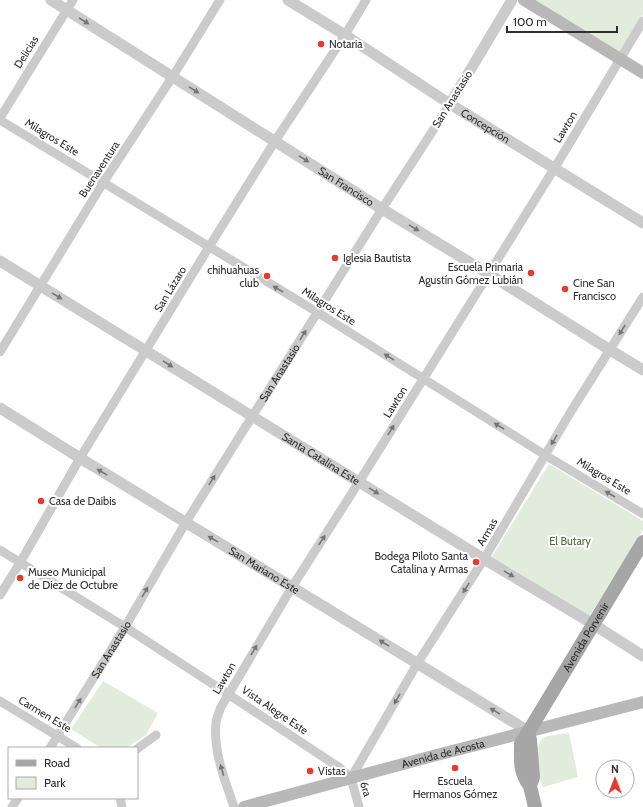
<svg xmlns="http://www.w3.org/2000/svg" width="643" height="807" font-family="Cabin,sans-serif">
	<rect width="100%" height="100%" fill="#fff"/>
	<!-- green -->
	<path fill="#e2ecdc" d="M535 0H643V14L619 52Z
		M549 464 643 521V530L589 617 491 558Z
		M103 681 158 713 146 735 126 748H101L71 729Z
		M569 733 578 777 543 787C538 778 533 747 542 739 546 735 562 734 569 733Z"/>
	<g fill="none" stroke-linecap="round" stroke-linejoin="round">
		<!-- minor -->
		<g stroke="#cbcbcb" stroke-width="9">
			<path d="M0 118 73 0"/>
			<path d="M0 120 317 312 545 455 643 514"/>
			<path d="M0 352 103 183 173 76 220 0"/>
			<path d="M0 550 125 627 228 694 340 768 351 778 359 807"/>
			<path d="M0 595 20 563 80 458 209 247 275 141 345 35 366 0"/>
			<path d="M0 701 77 748"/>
			<path id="s1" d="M50 748 125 627 186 522 382 209 450 104"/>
			<path d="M137 749 156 735"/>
			<path d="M351 778 417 664 484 559 570 413 643 297"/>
			<path d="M120 798 122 807"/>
			<path d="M12 807 18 798"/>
			<path d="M234 807C225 780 213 752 216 722 217 717 219 712 221 707L292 587 359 482 554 169 643 21"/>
		</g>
		<!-- tertiary -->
		<g stroke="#cbcbcb" stroke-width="11">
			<path id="s2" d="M51 0 382 209 489 274 610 350 643 370"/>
			<path id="s3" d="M288 0 345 35 450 104 643 223"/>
			<path d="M450 104 512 0"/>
			<path id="s4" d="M0 261 484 559 593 624 643 656"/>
			<path id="s5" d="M0 408 80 458 528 731"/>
		</g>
		<!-- secondary -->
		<g stroke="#b8b8b8" stroke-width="12">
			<path d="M524 0 643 73"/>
			<path id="s6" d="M244 807 429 757 643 702"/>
		</g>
		<!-- primary -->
		<g stroke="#a6a6a6" stroke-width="14">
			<path d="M528 732 530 740 533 777 530 786 535 807"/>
			<path id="s7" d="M530 786C519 772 521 760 521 744L643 542"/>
		</g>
	</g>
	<!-- one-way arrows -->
	<defs><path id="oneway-solid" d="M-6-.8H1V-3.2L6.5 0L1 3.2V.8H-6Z"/></defs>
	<g fill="#757575">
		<use href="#oneway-solid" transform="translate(84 21) rotate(32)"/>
		<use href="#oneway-solid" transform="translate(194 90) rotate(32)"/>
		<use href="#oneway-solid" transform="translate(304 159) rotate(32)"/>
		<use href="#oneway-solid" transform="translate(414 228) rotate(31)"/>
		<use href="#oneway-solid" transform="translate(278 289) rotate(-149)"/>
		<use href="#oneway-solid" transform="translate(57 296) rotate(32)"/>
		<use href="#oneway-solid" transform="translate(622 330) rotate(122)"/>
		<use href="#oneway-solid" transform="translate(303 335) rotate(-58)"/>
		<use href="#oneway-solid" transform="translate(389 357) rotate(-148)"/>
		<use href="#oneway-solid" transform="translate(168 364) rotate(32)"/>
		<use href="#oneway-solid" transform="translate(499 426) rotate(-148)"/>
		<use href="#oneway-solid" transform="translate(391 430) rotate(-58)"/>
		<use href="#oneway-solid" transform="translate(554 440) rotate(121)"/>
		<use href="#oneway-solid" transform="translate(102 472) rotate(-149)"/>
		<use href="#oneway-solid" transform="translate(212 480) rotate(-58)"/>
		<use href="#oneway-solid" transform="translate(374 491) rotate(32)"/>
		<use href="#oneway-solid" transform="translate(610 494) rotate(-149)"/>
		<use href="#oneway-solid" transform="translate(213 539) rotate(-149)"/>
		<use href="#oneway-solid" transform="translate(322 540) rotate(-57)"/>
		<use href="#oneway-solid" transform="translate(509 574) rotate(31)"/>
		<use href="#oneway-solid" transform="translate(466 588) rotate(122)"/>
		<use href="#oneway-solid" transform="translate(145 592) rotate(-60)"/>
		<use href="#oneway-solid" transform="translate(384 643) rotate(-148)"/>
		<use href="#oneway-solid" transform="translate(254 650) rotate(-59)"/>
		<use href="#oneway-solid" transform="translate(397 699) rotate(120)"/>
		<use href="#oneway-solid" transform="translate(78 703) rotate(-58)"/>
		<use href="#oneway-solid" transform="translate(495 711) rotate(-149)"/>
		<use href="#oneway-solid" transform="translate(222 770) rotate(-106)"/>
	</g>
	<!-- markers -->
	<g fill="#e9392d" stroke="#fff" stroke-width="1.5">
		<circle cx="321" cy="44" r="4"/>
		<circle cx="335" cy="258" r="4"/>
		<circle cx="531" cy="273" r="4"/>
		<circle cx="267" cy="276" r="4"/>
		<circle cx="565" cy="289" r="4"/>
		<circle cx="41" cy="501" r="4"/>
		<circle cx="476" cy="562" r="4"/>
		<circle cx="20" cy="578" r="4"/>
		<circle cx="455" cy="768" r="4"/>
		<circle cx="310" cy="771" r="4"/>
	</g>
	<g text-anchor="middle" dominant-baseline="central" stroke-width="4" stroke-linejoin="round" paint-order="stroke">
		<!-- poi labels -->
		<g font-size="11" fill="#2e2e2e" stroke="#fff" text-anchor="start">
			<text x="329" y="44">Notaria</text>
			<text x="343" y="258">Iglesia Bautista</text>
			<text x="523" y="267" text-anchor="end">Escuela Primaria<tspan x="523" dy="13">Agustín Gómez Lubián</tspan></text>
			<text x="259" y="270" text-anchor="end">chihuahuas<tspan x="259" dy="13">club</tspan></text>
			<text x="573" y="283">Cine San<tspan x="573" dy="13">Francisco</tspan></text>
			<text x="49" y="501">Casa de Daibis</text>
			<text x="468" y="556" text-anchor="end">Bodega Piloto Santa<tspan x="468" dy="13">Catalina y Armas</tspan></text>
			<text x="28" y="572">Museo Municipal<tspan x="28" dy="13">de Diez de Octubre</tspan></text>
			<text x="318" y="771">Vistas</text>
			<text x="455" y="781" text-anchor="middle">Escuela<tspan x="455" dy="13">Hermanos Gómez</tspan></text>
		</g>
		<!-- street labels -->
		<g font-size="11" fill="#2e2e2e" stroke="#fff">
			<text transform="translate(26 52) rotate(-58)">Delicias</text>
			<text transform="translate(452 99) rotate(-58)">San Anastasio</text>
			<text stroke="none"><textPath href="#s3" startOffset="234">Concepción</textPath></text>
			<text transform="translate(565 127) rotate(-59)">Lawton</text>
			<text transform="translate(52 137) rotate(31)">Milagros Este</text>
			<text transform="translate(99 169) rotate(-57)">Buenaventura</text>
			<text stroke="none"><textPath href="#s2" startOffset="349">San Francisco</textPath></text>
			<text transform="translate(170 289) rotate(-59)">San Lázaro</text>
			<text transform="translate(329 306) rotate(32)">Milagros Este</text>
			<text stroke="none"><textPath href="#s1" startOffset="440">San Anastasio</textPath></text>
			<text transform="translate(395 402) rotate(-58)">Lawton</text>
			<text stroke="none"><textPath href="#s4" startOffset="377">Santa Catalina Este</textPath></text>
			<text transform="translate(604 476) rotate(31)">Milagros Este</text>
			<text transform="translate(487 532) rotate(-60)">Armas</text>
			<text stroke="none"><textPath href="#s5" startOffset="310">San Mariano Este</textPath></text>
			<text stroke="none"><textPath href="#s7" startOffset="169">Avenida Porvenir</textPath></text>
			<text stroke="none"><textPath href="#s1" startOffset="116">San Anastasio</textPath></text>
			<text transform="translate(224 678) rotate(-60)">Lawton</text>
			<text transform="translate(275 710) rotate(34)">Vista Alegre Este</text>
			<text transform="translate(45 714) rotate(31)">Carmen Este</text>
			<text stroke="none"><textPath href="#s6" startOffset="206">Avenida de Acosta</textPath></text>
			<text transform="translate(366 789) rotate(73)">6ra</text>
		</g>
		<!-- park labels -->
		<g font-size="11" fill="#4b6b3b" stroke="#fff">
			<text x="570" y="541">El Butary</text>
		</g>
	</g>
	<!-- legend -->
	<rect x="8" y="747" width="130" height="52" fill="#ffffff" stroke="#ababab"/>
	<rect x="16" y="760" width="20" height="6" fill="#a6a6a6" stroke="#ababab"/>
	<text x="44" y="767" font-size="12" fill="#2e2e2e">Road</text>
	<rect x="16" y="777" width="20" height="12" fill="#e2ecdc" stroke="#ababab"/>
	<text x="44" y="787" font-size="12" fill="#2e2e2e">Park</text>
	<!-- north arrow -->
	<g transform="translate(615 779)"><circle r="19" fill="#ffffff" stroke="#ababab"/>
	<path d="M0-3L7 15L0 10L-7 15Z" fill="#e9392d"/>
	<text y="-6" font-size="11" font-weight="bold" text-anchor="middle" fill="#2e2e2e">N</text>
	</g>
	<!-- scale -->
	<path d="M507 26v6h110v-6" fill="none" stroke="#2e2e2e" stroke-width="2"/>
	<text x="513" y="26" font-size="12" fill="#2e2e2e" stroke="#ffffff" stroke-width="3" paint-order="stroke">100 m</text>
</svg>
